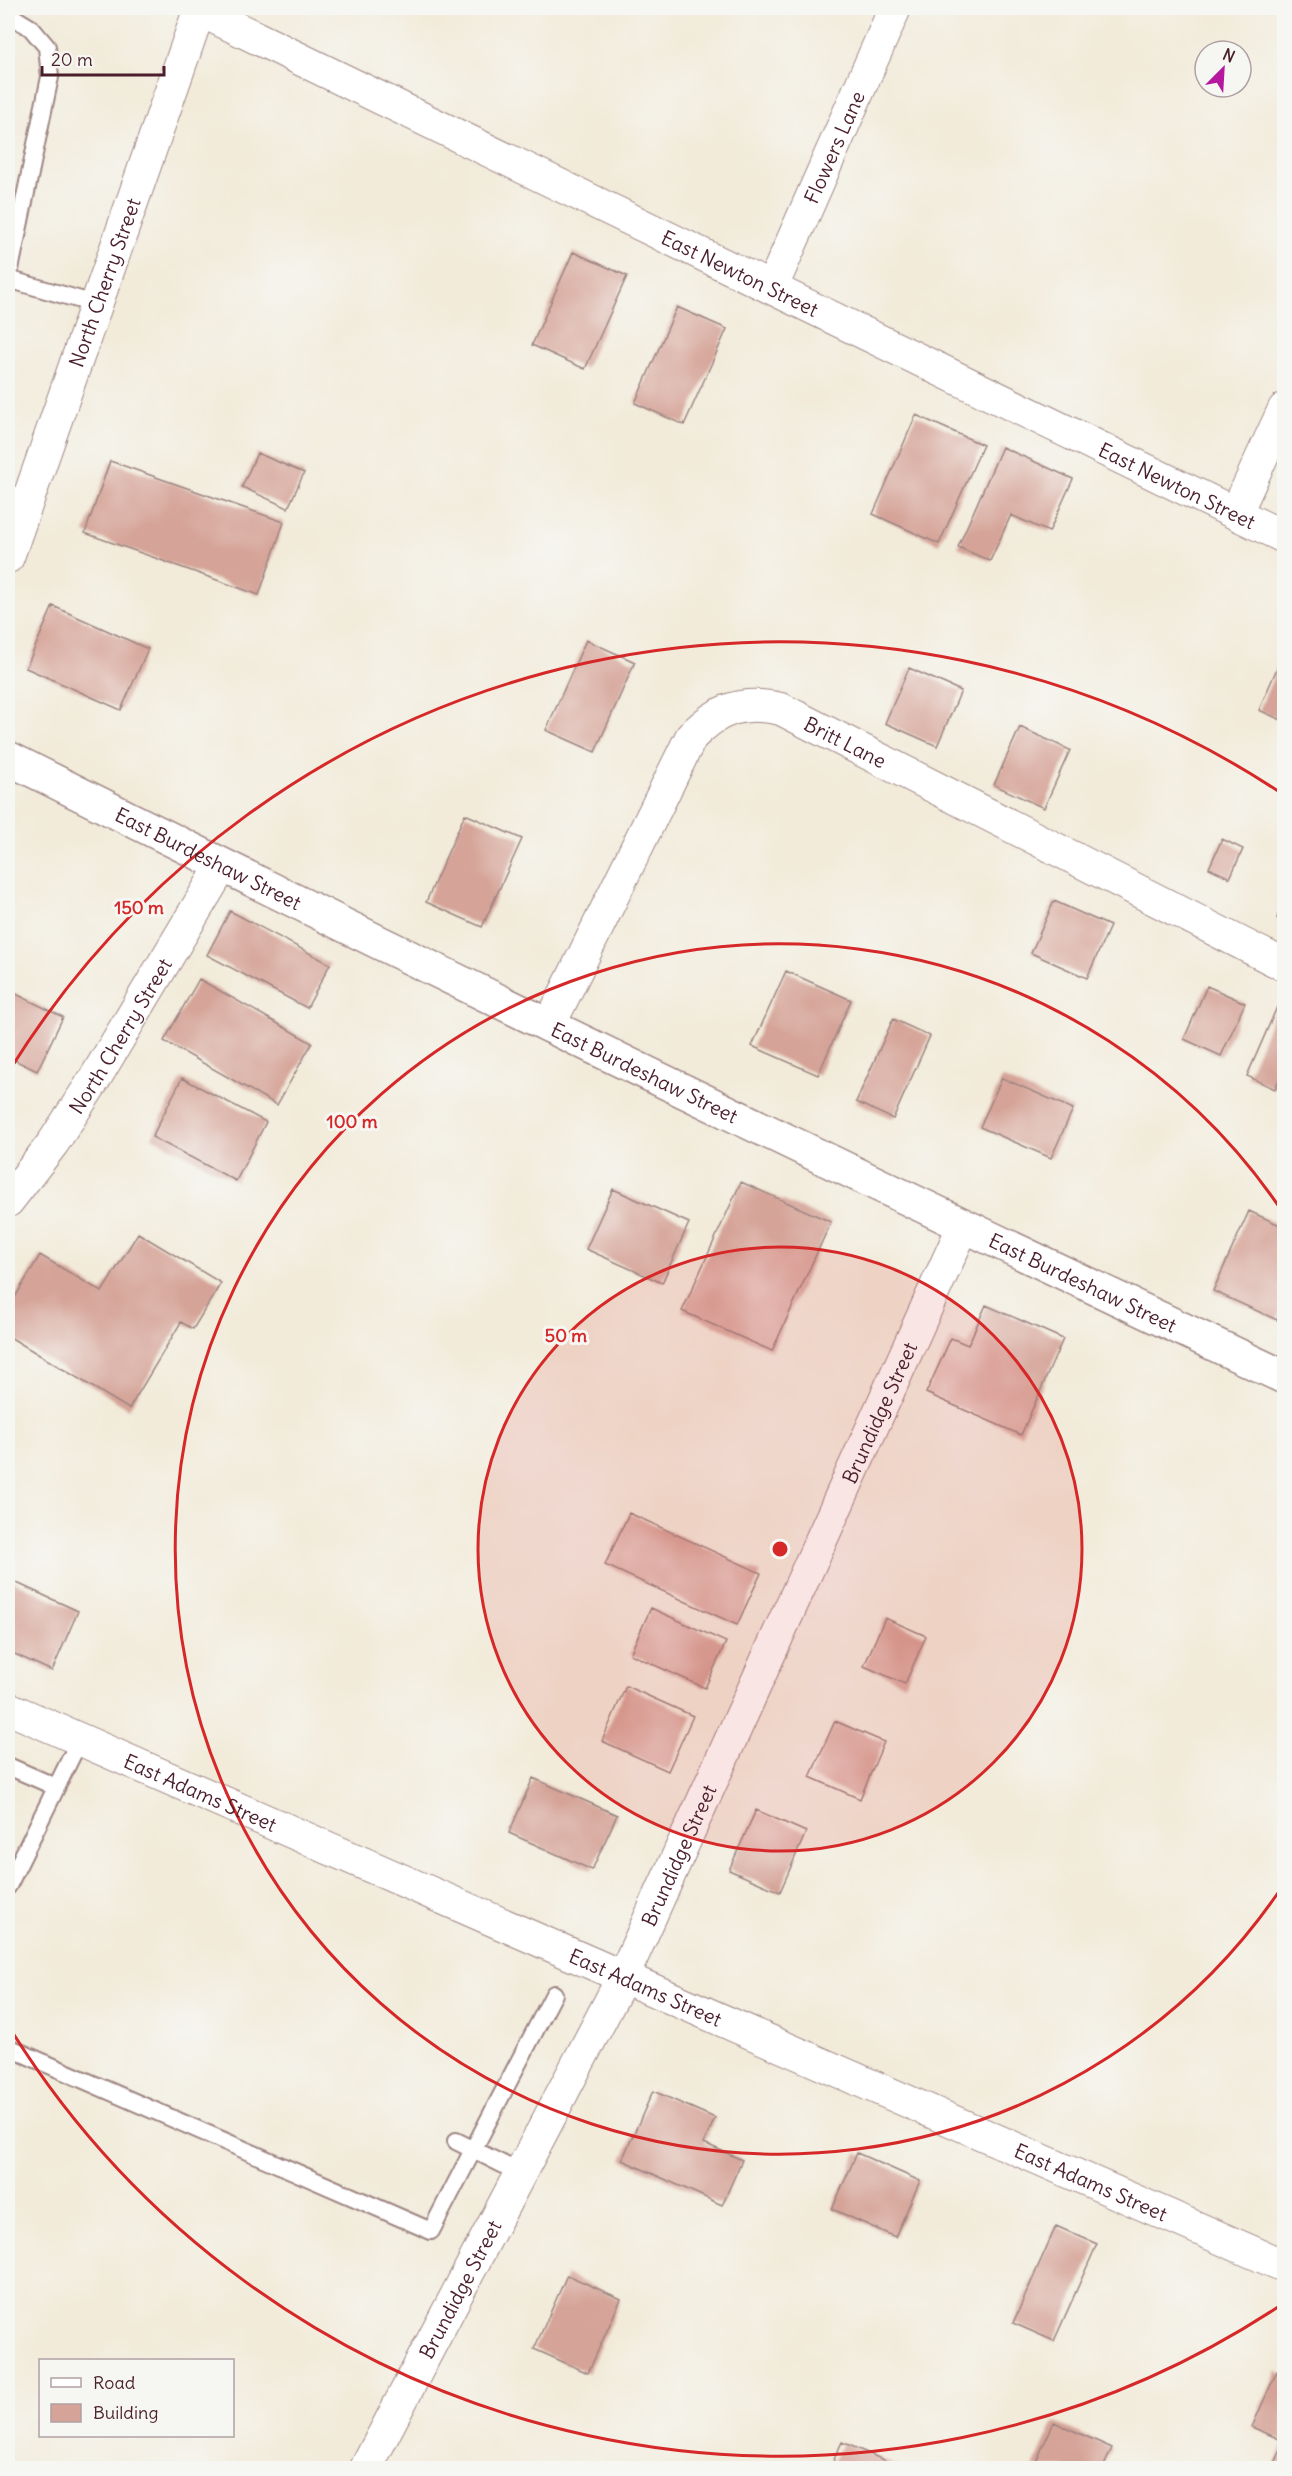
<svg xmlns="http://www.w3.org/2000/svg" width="1292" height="2476" font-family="Delius,sans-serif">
	<rect width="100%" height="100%" fill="#f6f6f2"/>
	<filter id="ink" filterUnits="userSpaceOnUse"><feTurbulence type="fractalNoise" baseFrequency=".0167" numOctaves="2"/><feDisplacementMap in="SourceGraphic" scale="12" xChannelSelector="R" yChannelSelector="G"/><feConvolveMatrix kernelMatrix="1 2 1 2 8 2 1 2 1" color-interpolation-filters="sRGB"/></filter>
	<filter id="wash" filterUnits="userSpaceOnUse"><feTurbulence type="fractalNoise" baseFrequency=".008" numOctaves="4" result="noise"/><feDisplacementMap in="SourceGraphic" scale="24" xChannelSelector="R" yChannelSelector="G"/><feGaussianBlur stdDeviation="1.35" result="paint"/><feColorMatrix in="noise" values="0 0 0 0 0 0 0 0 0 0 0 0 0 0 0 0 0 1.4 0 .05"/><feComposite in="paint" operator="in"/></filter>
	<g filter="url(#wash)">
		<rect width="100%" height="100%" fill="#f2ebda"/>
		<g id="blocks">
			<!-- building -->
			<path fill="#d5a397" d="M573 252 627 276 585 369 532 345Z
				M677 307 727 329 684 425 635 403Z
				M916 415 983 445 939 544 873 514Z
				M1002 447 1073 479 1049 532 1011 515 990 561 958 547Z
				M257 453 304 473 288 508 242 487Z
				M110 461 284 522 259 595 85 533Z
				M53 606 148 649 121 710 26 668Z
				M586 640 635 662 595 752 546 730Z
				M1284 652V721L1259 710Z
				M909 668 961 691 937 746 885 723Z
				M1020 727 1070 750 1044 808 994 785Z
				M465 814 522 839 482 927 426 902Z
				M1222 839 1243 849 1230 878 1209 868Z
				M1284 900V921L1277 918Z
				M1054 901 1110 926 1087 978 1031 953Z
				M230 911 330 964 307 1008 207 955Z
				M786 971 851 1000 818 1075 752 1046Z
				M199 979 312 1043 277 1105 164 1041Z
				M1207 986 1245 1003 1221 1056 1184 1039Z
				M8 990 63 1017 37 1071 8 1057Z
				M1277 1007 1284 1010V1067L1275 1089 1247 1076Z
				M893 1019 930 1036 893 1119 856 1102Z
				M182 1078 266 1122 236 1181 152 1137Z
				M1002 1078 1073 1109 1051 1158 980 1127Z
				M741 1182 831 1222 772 1351 682 1311Z
				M613 1189 689 1223 662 1283 586 1249Z
				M1249 1211 1284 1227V1302L1277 1320 1213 1291Z
				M138 1233 221 1283 193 1329 181 1322 129 1409 8 1336V1309L40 1255 102 1292Z
				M986 1305 1063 1339 1021 1435 926 1393 951 1338 968 1345Z
				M629 1513 761 1573 737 1625 605 1565Z
				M8 1579 78 1611 52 1671 8 1651Z
				M651 1608 726 1642 705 1688 630 1654Z
				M885 1618 926 1636 905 1684 864 1666Z
				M626 1686 693 1716 668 1771 602 1741Z
				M835 1721 884 1742 860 1799 810 1777Z
				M533 1778 617 1815 592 1870 509 1833Z
				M756 1810 806 1832 780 1892 729 1870Z
				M653 2091 715 2118 704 2143 742 2160 722 2205 622 2160Z
				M857 2153 920 2181 895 2237 832 2209Z
				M1056 2226 1097 2244 1054 2341 1013 2323Z
				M567 2275 621 2299 588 2373 534 2349Z
				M1277 2371 1284 2375V2441L1252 2427Z
				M1054 2422 1112 2448 1103 2468H1033Z
				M842 2442 902 2468H830Z
				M1284 2442V2468H1273Z"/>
		</g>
	</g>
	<g filter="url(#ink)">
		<use href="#blocks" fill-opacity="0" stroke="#9e8582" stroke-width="1.5"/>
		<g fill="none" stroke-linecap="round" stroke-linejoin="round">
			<defs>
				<path id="lane" d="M8 14 31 28 47 47 50 77 8 279 98 305
					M8 1766 56 1787
					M8 1886 80 1739
					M8 2047 431 2231 554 1994
					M456 2141 520 2173"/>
				<g id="street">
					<path id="s1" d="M195 8 1284 537"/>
					<path id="s2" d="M772 287 895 8"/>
					<path d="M1236 513 1284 409"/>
					<path id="s3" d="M8 557 200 8"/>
					<path id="s4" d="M549 1026 691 737C718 709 742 700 781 709L1284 965"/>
					<path id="s5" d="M8 1201 53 1143 94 1080 222 866"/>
					<path id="s6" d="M8 1708 1284 2266"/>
					<path id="s7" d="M366 2468 623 1977 963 1227"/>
				</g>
				<g id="secondary">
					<path id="s8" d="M8 758C430 970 856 1176 1284 1377"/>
				</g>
			</defs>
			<!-- lane casing -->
			<use href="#lane" stroke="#9e8582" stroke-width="20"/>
			<!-- street casing -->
			<use href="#street" stroke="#9e8582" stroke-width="34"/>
			<!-- secondary casing -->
			<use href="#secondary" stroke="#9e8582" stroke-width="36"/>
			<!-- lane -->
			<use href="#lane" stroke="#fff" stroke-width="16"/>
			<!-- street -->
			<use href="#street" stroke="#fff" stroke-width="32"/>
			<!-- secondary -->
			<use href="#secondary" stroke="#fff" stroke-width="33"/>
		</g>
	</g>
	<!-- distance rings -->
	<circle cx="780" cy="1549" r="302" fill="#d62828" fill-opacity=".12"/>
	<g fill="none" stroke="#d62828" stroke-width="3">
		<circle cx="780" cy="1549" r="302"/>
		<path d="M1282 1887A605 605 0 1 1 1282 1211"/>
		<path d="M1281 2305A907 907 0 0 1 11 2030M11 1068A907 907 0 0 1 1281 793"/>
	</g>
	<g text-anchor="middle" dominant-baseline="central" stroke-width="6" stroke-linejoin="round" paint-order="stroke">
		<!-- street labels -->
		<g font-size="20" fill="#4a1f2b" stroke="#f6f6f2">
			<text stroke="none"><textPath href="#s2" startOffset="153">Flowers Lane</textPath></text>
			<text stroke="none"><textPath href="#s1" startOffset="606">East Newton Street</textPath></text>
			<text stroke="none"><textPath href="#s3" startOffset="291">North Cherry Street</textPath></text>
			<text stroke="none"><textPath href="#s1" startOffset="1092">East Newton Street</textPath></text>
			<text stroke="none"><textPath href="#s4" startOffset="494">Britt Lane</textPath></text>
			<text stroke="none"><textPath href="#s8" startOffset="224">East Burdeshaw Street</textPath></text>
			<text stroke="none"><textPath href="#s5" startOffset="200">North Cherry Street</textPath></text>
			<text stroke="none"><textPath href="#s8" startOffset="710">East Burdeshaw Street</textPath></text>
			<text stroke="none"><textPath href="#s8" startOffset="1196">East Burdeshaw Street</textPath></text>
			<text stroke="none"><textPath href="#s7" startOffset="1174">Brundidge Street</textPath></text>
			<text stroke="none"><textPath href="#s6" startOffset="210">East Adams Street</textPath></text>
			<text stroke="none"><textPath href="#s7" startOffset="688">Brundidge Street</textPath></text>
			<text stroke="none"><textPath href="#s6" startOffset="696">East Adams Street</textPath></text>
			<text stroke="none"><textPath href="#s6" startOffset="1182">East Adams Street</textPath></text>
			<text stroke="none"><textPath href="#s7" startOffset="202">Brundidge Street</textPath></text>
		</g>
	</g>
	<circle cx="780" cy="1549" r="9" fill="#d62828" stroke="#f6f6f2" stroke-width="3"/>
	<g font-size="18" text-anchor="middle" font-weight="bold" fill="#d62828" stroke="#f6f6f2" stroke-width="6" stroke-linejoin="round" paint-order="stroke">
		<text x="139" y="914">150 m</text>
		<text x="352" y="1128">100 m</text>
		<text x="566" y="1342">50 m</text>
	</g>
	<!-- margin -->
	<rect width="1292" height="2476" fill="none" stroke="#f6f6f2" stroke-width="30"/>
	<!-- legend -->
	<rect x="39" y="2359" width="195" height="78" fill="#f6f6f2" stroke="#b1a0a2" stroke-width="1.5"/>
	<rect x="51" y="2378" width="30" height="9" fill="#ffffff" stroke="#b1a0a2" stroke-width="1.5"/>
	<text x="93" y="2389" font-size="18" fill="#4a1f2b">Road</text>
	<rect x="51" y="2404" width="30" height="18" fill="#d5a397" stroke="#b1a0a2" stroke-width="1.5"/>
	<text x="93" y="2419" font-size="18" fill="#4a1f2b">Building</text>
	<!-- north arrow -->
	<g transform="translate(1223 69) rotate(24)"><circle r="28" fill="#f6f6f2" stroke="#b1a0a2" stroke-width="1.5"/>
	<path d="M0-4.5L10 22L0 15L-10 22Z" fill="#b5179e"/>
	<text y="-9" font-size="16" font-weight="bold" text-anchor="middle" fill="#4a1f2b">N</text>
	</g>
	<!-- scale -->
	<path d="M42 66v9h122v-9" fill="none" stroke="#4a1f2b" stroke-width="3"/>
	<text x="51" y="66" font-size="18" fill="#4a1f2b" stroke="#f6f6f2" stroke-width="4.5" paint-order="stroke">20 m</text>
</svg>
